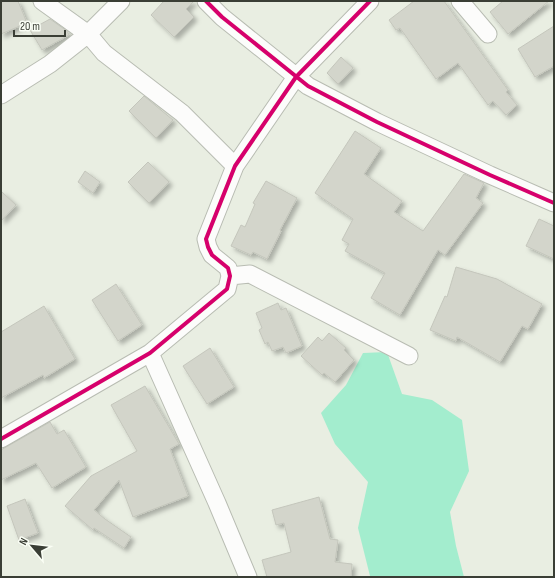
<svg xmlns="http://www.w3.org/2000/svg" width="555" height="578" font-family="'Sofia Sans Condensed',sans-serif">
	<defs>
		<filter id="shadow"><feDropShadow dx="3.5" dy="3.5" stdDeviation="2" flood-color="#0004"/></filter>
	</defs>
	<rect width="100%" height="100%" fill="#e9eee2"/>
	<!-- water -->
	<path fill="#a3edce" d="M387 352 402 394 432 400 462 420 469 471 450 512 456 546 464 577H371L370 576 358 528 368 482 335 444 321 413 346 385 363 353Z"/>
	<!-- building -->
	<path fill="#d3d5cb" stroke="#c4c6bc" filter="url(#shadow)" d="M1 1H18L27 23 1 34Z
		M164 1H194L186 9 194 17 174 37 151 15Z
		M414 1H444L508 90 506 92 517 105 506 115 493 101 488 105 458 63 436 79 400 28 396 30 389 20Z
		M503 1H549L508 34 490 12Z
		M50 19 67 31 69 35 42 50 30 30Z
		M554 26V66L535 77 518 49Z
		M341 57 353 68 338 84 327 73Z
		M144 96 173 120 156 138 129 111Z
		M355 131 381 148 364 174 402 201 394 212 423 231 464 174 484 183 476 198 483 203 445 255 438 250 400 315 371 298 385 273 345 251 349 244 342 240 353 219 315 193Z
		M148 162 169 182 149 203 128 182Z
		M85 171 100 182 93 193 78 182Z
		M266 181 297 198 280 230 281 231 267 259 253 252 251 255 231 246 241 225 245 227 255 204 253 203Z
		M1 191 16 205 1 221Z
		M539 219 554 226V259L526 246Z
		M456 267 497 279 542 304 528 329 522 326 500 362 457 337 456 341 430 330 445 296 447 297Z
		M116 284 142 325 118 341 92 300Z
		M278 303 281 310 286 308 302 346 286 353 283 347 272 351 268 342 265 344 259 330 262 328 256 313Z
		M44 306 75 359 44 378 43 375 1 398V332Z
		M329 333 346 348 344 350 354 360 335 382 324 373 322 375 301 356 318 337 322 341Z
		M210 348 234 387 207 404 183 366Z
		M145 386 179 444 170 449 188 496 133 517 119 480 94 510 105 519 131 537 124 548 94 528 93 530 65 506 91 476 137 451 111 405Z
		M50 422 57 434 64 430 86 467 52 488 36 463 1 480V450Z
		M319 497 330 539 338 540 335 562 352 564 351 577H267L262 560 291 552 284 523 276 525 272 510Z
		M25 499 38 533 19 540 7 506Z"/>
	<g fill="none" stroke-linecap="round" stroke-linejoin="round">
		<defs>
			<path id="minor" d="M42 1 88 34 104 53 182 113 235 166
				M206 1 222 17 308 86 377 122 490 175 554 203
				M460 1 488 34
				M1 95 50 64 88 34 121 1
				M230 276 250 274 409 356
				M150 353 217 503 248 577
				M1 439 150 353 227 289 230 276 228 268 212 255 208 247 206 239 235 166 296 77 370 1"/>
		</defs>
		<!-- minor casing -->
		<use href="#minor" stroke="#b8bcb2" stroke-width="19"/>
		<!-- minor -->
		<use href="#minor" stroke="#fcfcfb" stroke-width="17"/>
		<defs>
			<path id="cycleway" d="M206 1 222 17 308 86 377 122 490 175 554 203
				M1 439 150 353 227 289 230 276 228 268 212 255 208 247 206 239 235 166 296 77 370 1"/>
		</defs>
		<!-- cycleway casing -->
		<use href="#cycleway" stroke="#fafef5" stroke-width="6"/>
		<!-- cycleway -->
		<use href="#cycleway" stroke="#d6006c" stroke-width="4"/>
	</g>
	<!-- border -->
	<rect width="555" height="578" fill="none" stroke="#3a3e35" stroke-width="4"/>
	<!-- north arrow -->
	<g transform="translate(32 546) rotate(298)" stroke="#fafef5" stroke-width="3" paint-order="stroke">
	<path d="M0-3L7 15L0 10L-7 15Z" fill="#3a3e35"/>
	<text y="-6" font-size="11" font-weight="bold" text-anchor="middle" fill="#3a3e35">N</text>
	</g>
	<!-- scale -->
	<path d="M14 30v6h51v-6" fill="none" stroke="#3a3e35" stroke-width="2"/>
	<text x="20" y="30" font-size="12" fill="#3a3e35" stroke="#fafef5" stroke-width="3" paint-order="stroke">20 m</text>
</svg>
